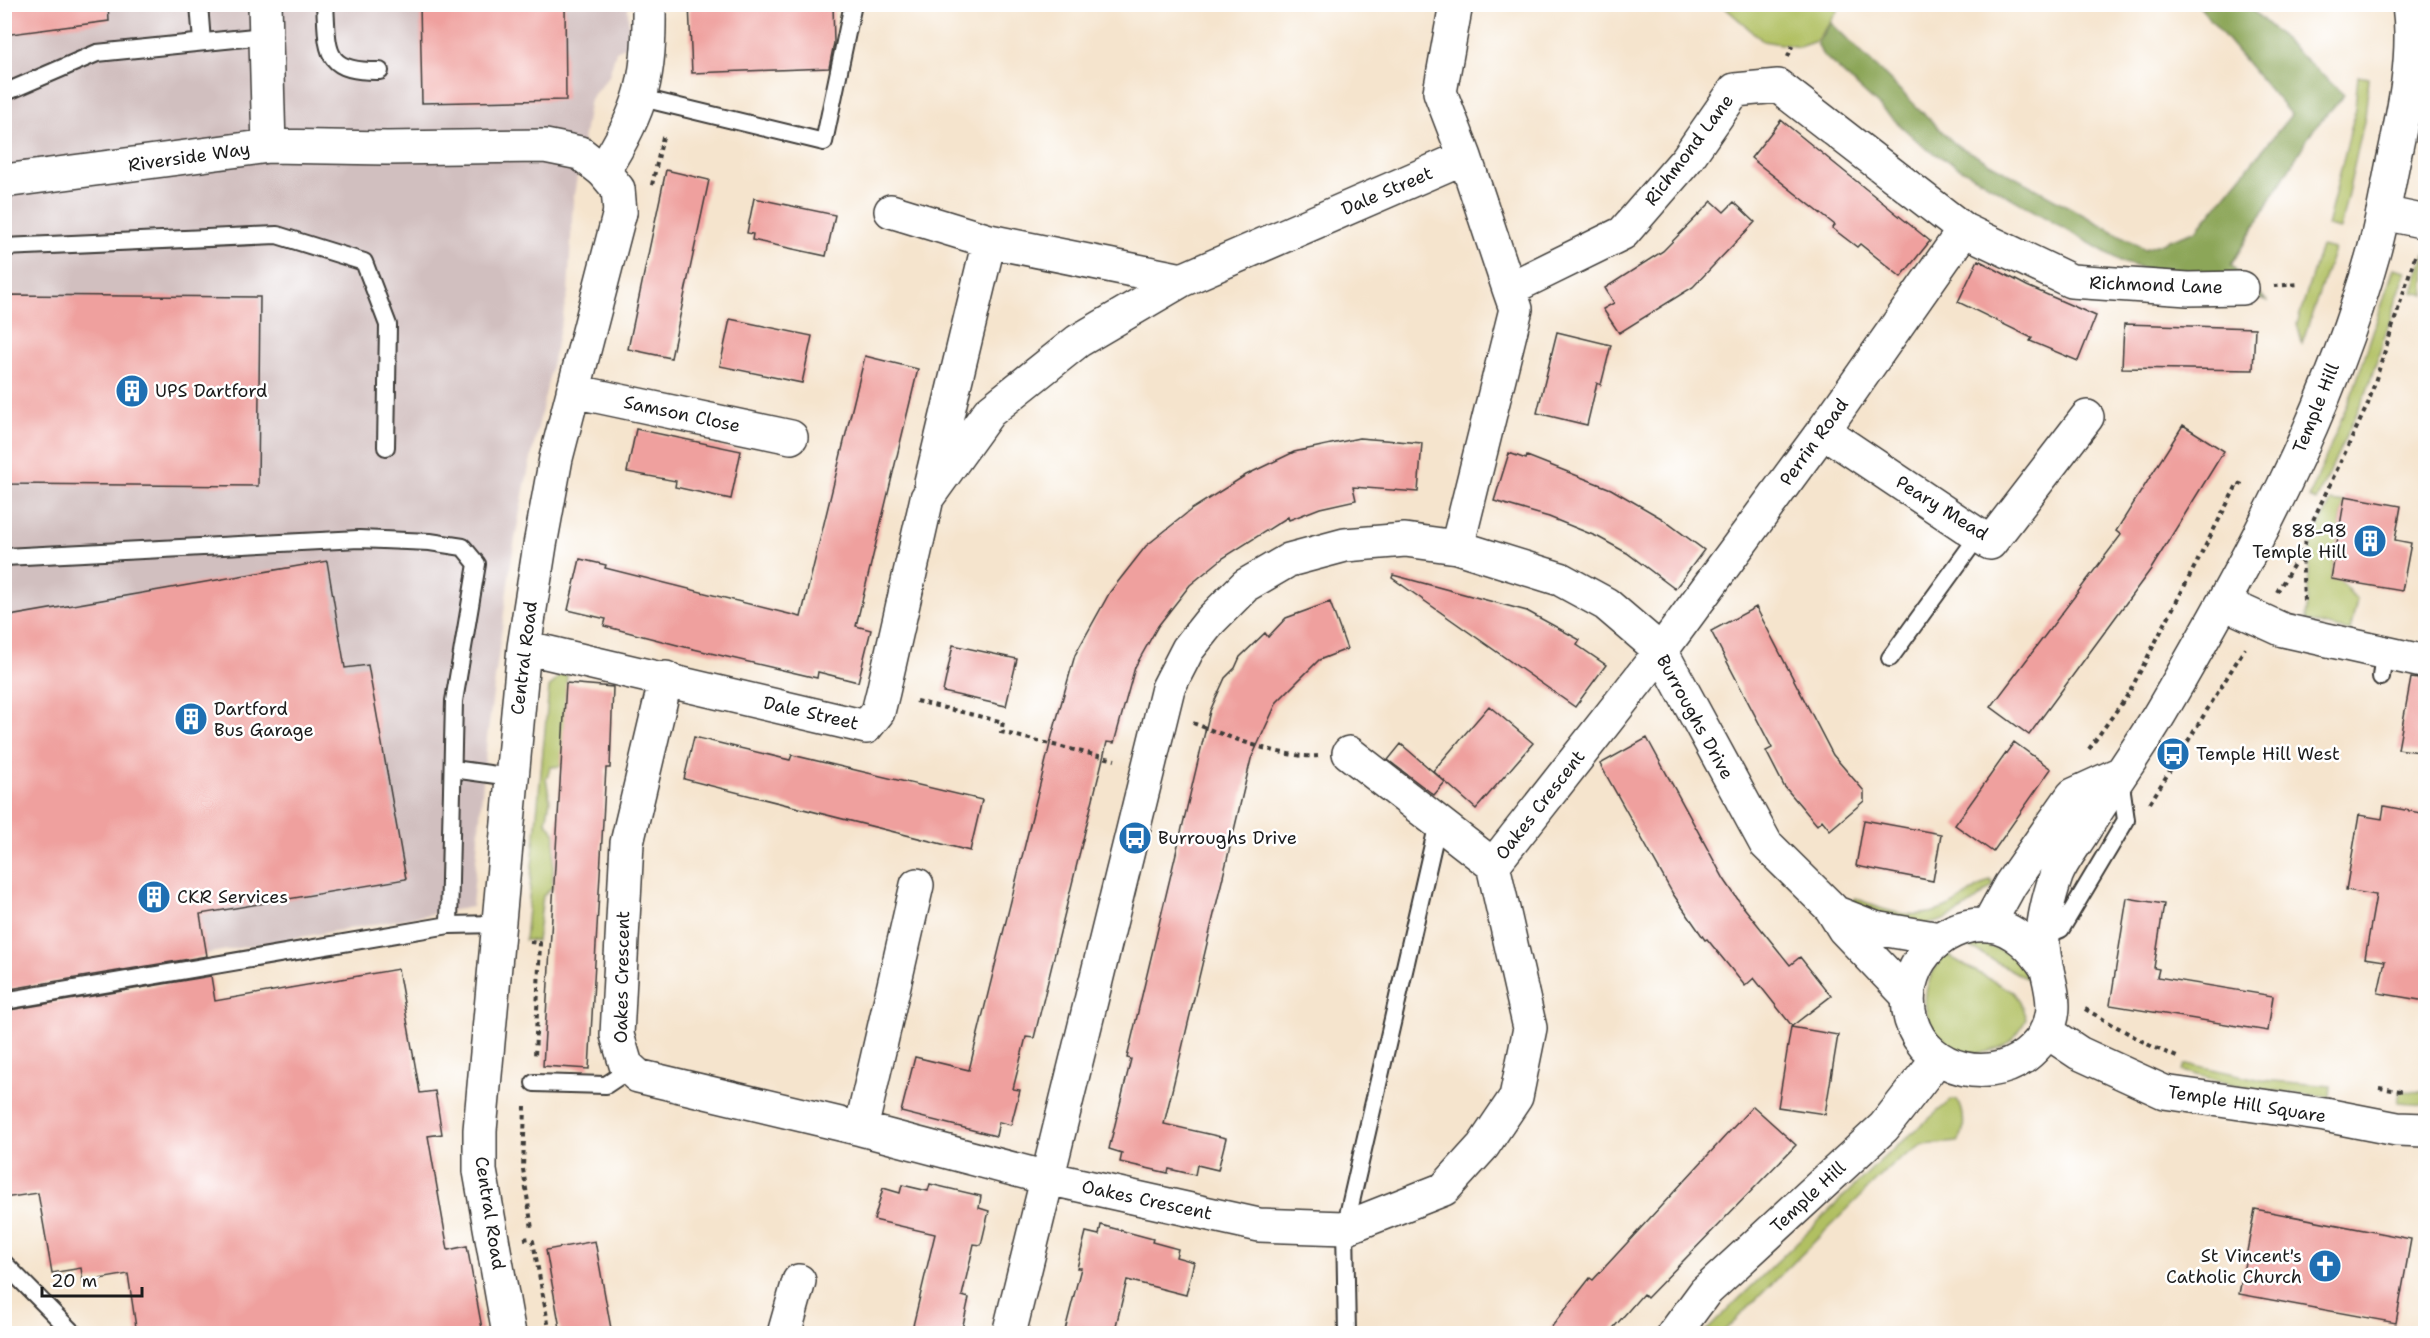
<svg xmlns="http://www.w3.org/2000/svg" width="2430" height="1338" font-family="'Shantell Sans',sans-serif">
	<rect width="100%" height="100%" fill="#fff"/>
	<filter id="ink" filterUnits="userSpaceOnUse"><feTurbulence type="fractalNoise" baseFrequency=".0167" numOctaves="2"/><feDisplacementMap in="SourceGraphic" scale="12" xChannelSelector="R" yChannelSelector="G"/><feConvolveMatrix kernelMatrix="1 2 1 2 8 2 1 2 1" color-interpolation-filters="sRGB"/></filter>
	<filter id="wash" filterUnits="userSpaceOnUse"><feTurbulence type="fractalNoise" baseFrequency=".008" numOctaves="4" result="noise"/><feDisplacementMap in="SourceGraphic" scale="24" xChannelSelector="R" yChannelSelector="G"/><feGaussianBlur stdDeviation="1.35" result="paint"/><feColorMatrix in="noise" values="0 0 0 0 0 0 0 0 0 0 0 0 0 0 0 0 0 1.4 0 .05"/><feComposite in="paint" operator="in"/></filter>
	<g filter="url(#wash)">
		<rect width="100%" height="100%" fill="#f5e4cd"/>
		<!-- industrial -->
		<path fill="#d1bfbf" d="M5 5H628L629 45 616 51 609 76 590 99 573 201 568 293 524 490 511 562 487 738 472 907 5 989Z"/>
		<!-- green -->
		<path fill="#b1c062" stroke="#666e3f" stroke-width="1.5" d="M1722 5H1839L1838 11 1816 41 1799 47 1763 41Z
			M2358 76 2369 78 2365 117 2340 229 2327 226 2354 116Z
			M2321 246 2334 249 2302 343 2297 324Z
			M2425 254H2426L2425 295 2413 292Z
			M2394 268 2406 271 2367 391 2316 501 2309 498 2355 386Z
			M2331 501 2344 503 2331 579 2339 580 2357 600 2350 631 2306 621 2311 543Z
			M561 674 567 675 562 766 551 767 546 779 550 800 546 822 555 832 552 888 543 896 537 941 525 940 549 688Z
			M1990 880 1994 885C1973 902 1947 927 1917 924 1895 922 1871 911 1850 905L1856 898C1886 913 1918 922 1950 906 1964 899 1976 888 1990 880Z
			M1980 944C2005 949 2018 958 2029 980L1966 945Z
			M1945 954 2013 992 2020 1001 2026 1019C1991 1093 1881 1033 1945 954Z
			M2185 1065H2194L2262 1080 2331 1086 2330 1097 2247 1088 2182 1071Z
			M2400 1091 2425 1092V1105L2398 1103Z
			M1951 1100H1957C1965 1110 1966 1132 1958 1142L1922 1145 1892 1165 1722 1333H1704L1881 1160Z"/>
		<!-- forest -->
		<path fill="#8ca658" stroke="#54613a" stroke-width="1.5" d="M2198 5H2247L2344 95 2312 131 2231 265 2267 301 2124 263 1925 148 1822 54 1817 43 1831 23 1955 144 2145 249 2197 230 2291 115Z"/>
		<g id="blocks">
			<!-- building -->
			<path fill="#efa09e" d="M4 4H108L109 21 4 35Z
				M420 4H565L566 100 422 103Z
				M689 4H833L834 43 829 68 692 73Z
				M1781 120 1930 241 1901 277 1860 244 1857 247 1832 228 1835 225 1751 158Z
				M666 170 709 180 671 358 628 349Z
				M754 198 835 215 826 256 752 240 753 234 747 233Z
				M1712 201 1724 212 1734 202 1755 222 1693 287 1619 333 1603 309 1614 303 1605 288 1663 251Z
				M1978 260 2027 286 2096 316 2078 361 2030 341 2032 338 1958 302Z
				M4 295 260 297 258 486 4 484Z
				M730 319 812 336 802 383 720 366Z
				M2124 324 2255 328 2253 370 2122 368Z
				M1557 332 1611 345 1601 385 1597 383 1587 425 1537 413Z
				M865 356 918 369 856 626 871 630 858 682 818 672 817 678 685 647 604 626 606 619 568 610 580 559 606 565 605 568 801 617Z
				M2183 425 2224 451 2151 569 2029 735 1991 707 2121 535 2116 531Z
				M636 429 741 451 731 499 675 487 676 481 627 472Z
				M1359 438 1422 443 1418 492 1353 487 1356 500 1320 508 1289 520 1288 517 1223 558 1190 585 1158 626 1135 667 1114 743 1107 742 1034 1038 1026 1037 1013 1089 1020 1090 1011 1125 999 1122 996 1136 901 1112 915 1057 969 1070 1052 736 1075 655 1110 592 1146 546 1192 509 1246 475 1294 452Z
				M1509 453 1526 459 1527 456 1611 489 1661 518 1704 550 1675 589 1627 553 1598 537 1549 517 1494 501Z
				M2345 496 2401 506 2395 540 2411 543 2402 591 2331 579Z
				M327 561 345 668 368 665 406 879 200 914 207 956 4 990V617Z
				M1393 575 1527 611 1580 640 1577 645 1606 665 1575 707 1392 578Z
				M1330 602 1347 649 1319 660 1277 702 1251 759 1164 1124 1226 1138 1218 1170 1197 1165 1195 1175 1169 1169 1168 1173 1120 1162 1122 1153 1109 1149 1131 1059 1127 1058 1210 711 1225 678 1235 668 1240 657 1265 633 1268 637 1286 618Z
				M1756 607 1833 755 1864 791V801L1830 830 1822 820 1817 825 1784 786 1766 751 1772 748 1711 631Z
				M953 645 1017 659 1006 706 943 692Z
				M2411 678 2426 680V753L2398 749Z
				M566 683 613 687 610 768H606L589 1069 543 1066Z
				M1489 706 1533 743 1476 809 1433 771Z
				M694 737 790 760 792 755 982 800 970 851 684 779Z
				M1647 738 1724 879 1741 904 1790 965 1800 957 1831 996 1792 1026 1754 978 1745 986 1707 939 1705 940 1673 894 1600 764Z
				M2014 742 2051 769 1993 852 1955 825Z
				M1401 744 1445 782 1434 795 1388 760Z
				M2384 806 2426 814V1001L2378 993 2385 961 2365 958 2376 895 2346 890 2359 815 2382 819Z
				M1864 820 1941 834 1933 881 1856 866Z
				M2127 898 2164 904 2154 968 2159 969 2157 977 2273 996 2268 1031 2110 1005Z
				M398 969 420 1093 435 1091 442 1134 428 1136 448 1250 467 1246 483 1334H137L128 1274 83 1282 81 1268 52 1273 38 1193 4 1198V1011L211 976 215 1001Z
				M1791 1027 1838 1035 1825 1114 1778 1107Z
				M1753 1106 1796 1145 1647 1298 1643 1294 1608 1334H1546L1590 1278 1593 1280Z
				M930 1184 981 1196 979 1208 989 1211 981 1245 974 1244 962 1296 969 1298 961 1334H911L935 1234 874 1220 883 1188 900 1193 902 1185 928 1191Z
				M2255 1209 2411 1239 2396 1323 2239 1294Z
				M1101 1225 1153 1239 1152 1242 1178 1249 1176 1257 1194 1262 1186 1295 1127 1280 1114 1334H1064L1081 1268H1077L1086 1232 1099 1235Z
				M595 1241 612 1334H561L546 1250Z"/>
		</g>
	</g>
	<g filter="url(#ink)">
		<use href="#blocks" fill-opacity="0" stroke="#3d3a37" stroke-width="1.5"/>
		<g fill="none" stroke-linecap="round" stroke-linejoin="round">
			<defs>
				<path id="lane" d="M199 4 202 42
					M325 4C328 52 323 72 380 71
					M4 93 97 53 264 36
					M642 98 824 142 853 4
					M4 247 277 235 364 262 388 325 386 447
					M4 557 359 539 430 542 463 547 477 564 454 701 449 925
					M1890 658 1979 535
					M2381 677 2384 653
					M453 769 511 777
					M2042 937 2061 929 2126 820 2120 778
					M4 1001 449 925 497 924
					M534 1083 606 1085 630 1069
					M4 1263 74 1334
					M1347 1334 1345 1228 1438 823"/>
				<path id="street" d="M265 4 269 146
					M1456 4 1440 92 1465 157
					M4 181 269 146 387 148 545 146 580 153 603 171
					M891 211 989 241
					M2383 213 2426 222
					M573 391 791 437
					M1823 431 1990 543 2087 417
					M931 482 989 241 1182 280
					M1457 547 1516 309 1509 289 1623 233 1687 159 1735 90 1778 86 1964 230 2071 281 2188 289 2242 288
					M2224 603 2283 630 2426 662
					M524 647 866 727 878 712 883 692 927 498 989 412 1078 341 1182 280 1465 157 1509 289
					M666 678 627 843 617 1035 626 1065 638 1076 861 1129 1047 1178 1259 1225 1345 1228 1444 1189 1483 1146 1516 1097 1530 1028 1493 865 1661 651 1823 431 1964 230
					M1349 753 1493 865
					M1834 912 1875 928 1940 939
					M861 1129 917 885
					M509 1334 480 1171V1130L524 647 540 545 556 458 620 212
					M784 1334 799 1281
					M1009 1334 1168 688 1188 649 1211 620 1246 585 1289 560 1345 545 1405 540 1457 547 1560 579 1606 604 1661 651 1766 844 1831 908 1844 929 1908 996"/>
				<path id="secondary" d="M620 212 618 189 603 171C643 108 650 78 649 4
					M1988 925 2010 885 2073 795 2119 774
					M2047 969C2035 950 2014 927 1989 925 1938 921 1897 971 1911 1020 1926 1073 1996 1087 2033 1049 2073 1009 2040 977 2043 935 2044 916 2050 894 2056 876 2062 860 2075 845 2084 830 2109 790 2138 751 2162 710 2247 565 2329 414 2374 251 2382 222 2387 192 2393 162 2404 111 2416 56 2409 4
					M2046 1031 2079 1053 2164 1092 2325 1115 2397 1129 2426 1130
					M1674 1334 1705 1292 1884 1127 1938 1058"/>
			</defs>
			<!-- lane casing -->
			<use href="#lane" stroke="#3d3a37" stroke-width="20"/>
			<!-- street casing -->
			<use href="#street" stroke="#3d3a37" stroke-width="36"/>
			<!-- secondary casing -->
			<use href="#secondary" stroke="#3d3a37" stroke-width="36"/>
			<!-- path -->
			<path stroke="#3d3a37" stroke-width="4" stroke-dasharray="4.5 4.5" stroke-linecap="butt" d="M1788 57 1792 46
				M652 185 663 137
				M2274 286 2300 284
				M2302 551 2304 601
				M2277 592 2302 551 2314 518 2368 404 2416 253
				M916 701 1003 722 1001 732 1115 760
				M1193 723C1227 736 1283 759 1318 756
				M2089 749 2129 693 2238 483 2245 486
				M2150 803 2245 648
				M530 942 540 943 535 1057
				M2085 1009 2149 1045 2179 1058
				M2379 1088 2400 1091 2399 1095
				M525 1106 523 1169 532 1229
				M524 1239 530 1238 533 1241 550 1334"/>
			<!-- lane -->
			<use href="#lane" stroke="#fff" stroke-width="16"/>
			<!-- street -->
			<use href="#street" stroke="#fff" stroke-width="33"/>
			<!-- secondary -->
			<use href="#secondary" stroke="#fff" stroke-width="33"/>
		</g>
	</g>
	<!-- icons -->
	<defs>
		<symbol id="building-disc" viewBox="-11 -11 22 22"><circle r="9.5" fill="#1f6fb2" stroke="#fff"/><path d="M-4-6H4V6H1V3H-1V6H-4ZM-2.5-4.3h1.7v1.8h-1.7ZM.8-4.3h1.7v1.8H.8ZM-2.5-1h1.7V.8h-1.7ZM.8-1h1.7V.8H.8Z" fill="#fff"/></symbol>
		<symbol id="bus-disc" viewBox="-11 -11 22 22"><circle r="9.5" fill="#1f6fb2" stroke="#fff"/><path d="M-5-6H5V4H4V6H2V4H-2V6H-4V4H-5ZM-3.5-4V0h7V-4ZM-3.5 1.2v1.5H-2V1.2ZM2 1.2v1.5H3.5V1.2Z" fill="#fff"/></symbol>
		<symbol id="church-disc" viewBox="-11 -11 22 22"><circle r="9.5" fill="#1f6fb2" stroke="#fff"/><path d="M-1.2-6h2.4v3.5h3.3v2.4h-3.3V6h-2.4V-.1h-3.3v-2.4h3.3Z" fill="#fff"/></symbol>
	</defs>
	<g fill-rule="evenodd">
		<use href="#building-disc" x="113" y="372" width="38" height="38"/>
		<use href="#building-disc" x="2351" y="522" width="38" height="38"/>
		<use href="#building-disc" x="172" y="700" width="38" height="38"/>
		<use href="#bus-disc" x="2154" y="735" width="38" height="38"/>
		<use href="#bus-disc" x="1116" y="819" width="38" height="38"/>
		<use href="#building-disc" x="135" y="878" width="38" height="38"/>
		<use href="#church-disc" x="2306" y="1247" width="38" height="38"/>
	</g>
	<g text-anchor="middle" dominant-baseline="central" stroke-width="5" stroke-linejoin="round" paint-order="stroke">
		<!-- street labels -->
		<g font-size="18" fill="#1c1c1c" stroke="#fff">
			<text transform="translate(1689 150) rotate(-53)">Richmond Lane</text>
			<text transform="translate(189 157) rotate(-8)">Riverside Way</text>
			<text transform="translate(1387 191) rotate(-23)">Dale Street</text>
			<text transform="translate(2156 285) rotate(2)">Richmond Lane</text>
			<text transform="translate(2316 408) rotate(-68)">Temple Hill</text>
			<text transform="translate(682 414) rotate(12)">Samson Close</text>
			<text transform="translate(1814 442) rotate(-54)">Perrin Road</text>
			<text transform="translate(1942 508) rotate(32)">Peary Mead</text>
			<text transform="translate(524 658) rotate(-83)">Central Road</text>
			<text transform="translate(811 713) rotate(13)">Dale Street</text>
			<text transform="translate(1695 717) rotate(61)">Burroughs Drive</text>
			<text transform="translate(1540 805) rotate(-52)">Oakes Crescent</text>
			<text transform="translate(622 977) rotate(-89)">Oakes Crescent</text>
			<text transform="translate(2247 1104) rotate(9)">Temple Hill Square</text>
			<text transform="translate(1808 1197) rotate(-43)">Temple Hill</text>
			<text transform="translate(1147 1200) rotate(12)">Oakes Crescent</text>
			<text transform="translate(490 1213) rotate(81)">Central Road</text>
		</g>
		<!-- poi labels -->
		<g font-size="18" fill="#1c1c1c" stroke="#fff" text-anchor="start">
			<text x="155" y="391">UPS Dartford</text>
			<text x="2347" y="531" text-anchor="end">88-98<tspan x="2347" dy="21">Temple Hill</tspan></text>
			<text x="214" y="709">Dartford<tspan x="214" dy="21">Bus Garage</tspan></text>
			<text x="2196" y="754">Temple Hill West</text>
			<text x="1158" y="838">Burroughs Drive</text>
			<text x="177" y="897">CKR Services</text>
			<text x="2302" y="1256" text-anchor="end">St Vincent's<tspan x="2302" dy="21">Catholic Church</tspan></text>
		</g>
	</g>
	<!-- margin -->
	<rect width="2430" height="1338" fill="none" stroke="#fff" stroke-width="24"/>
	<!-- scale -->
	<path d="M42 1287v9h100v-9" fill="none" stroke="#1c1c1c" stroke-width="3"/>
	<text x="51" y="1287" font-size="18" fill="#1c1c1c" stroke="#ffffff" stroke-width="4.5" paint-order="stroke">20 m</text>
</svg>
